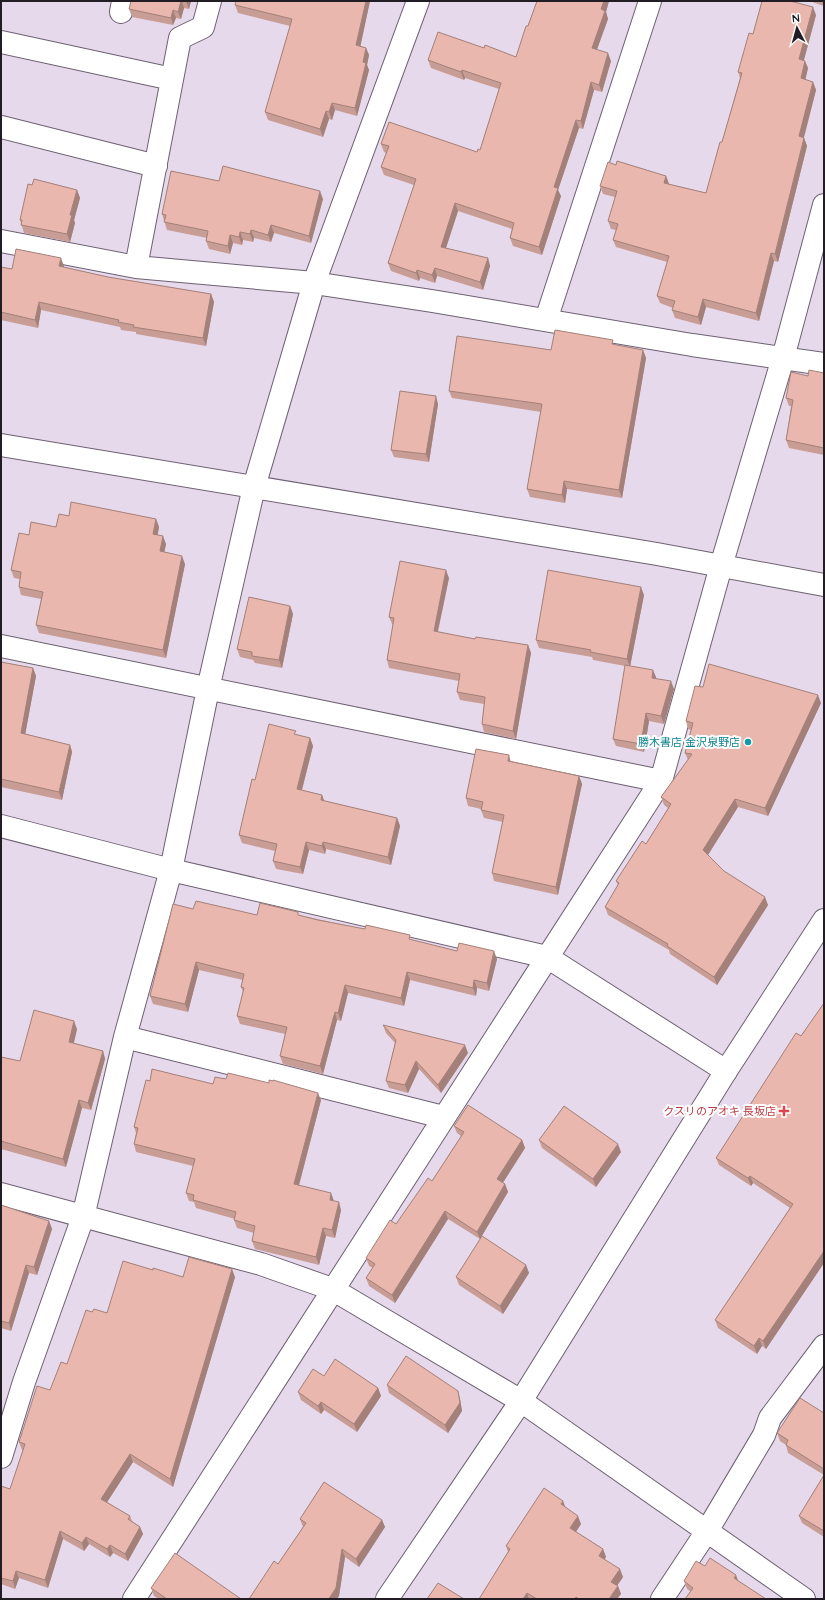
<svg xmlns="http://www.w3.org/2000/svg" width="825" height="1600" font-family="Quicksand,'Noto Sans JP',sans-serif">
	<rect width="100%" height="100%" fill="#e7d9ec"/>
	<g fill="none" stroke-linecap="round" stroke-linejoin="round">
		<defs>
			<path id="minor" d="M210 1 203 27 180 38 136 267 314 283 432 301 692 345 824 364
				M121 12 123 1
				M1 42 172 79
				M1 127 156 166
				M1 241 136 267
				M546 320 650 1
				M1 646 661 781
				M1 826 171 870 547 957 726 1071
				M125 1037 443 1117
				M1 1194 261 1264 332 1289 521 1401 804 1599
				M1 1457 24 1382 83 1217 125 1037 171 870 208 689 254 487 314 283 418 1
				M134 1599 661 781 721 566 783 358 824 205
				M662 1599 707 1531 764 1435 770 1418 824 1346"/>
			<path id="tertiary" d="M1 445 657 554 824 585
				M387 1599 521 1401 726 1071 824 920"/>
		</defs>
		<!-- minor casing -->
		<use href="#minor" stroke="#6d6172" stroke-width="24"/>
		<!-- tertiary casing -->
		<use href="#tertiary" stroke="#6d6172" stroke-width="24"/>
		<!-- minor -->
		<use href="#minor" stroke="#fff" stroke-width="22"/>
		<!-- tertiary -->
		<use href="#tertiary" stroke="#fff" stroke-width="22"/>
	</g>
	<!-- wall -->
	<path fill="#c89d95" d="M131 1H191L189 9 184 8 181 19 176 18 173 25 132 17 129 9Z
		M236 1H370L360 46 366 48 369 55 367 65 369 70 357 116 335 110 332 120 329 119 323 137 268 120 265 112 290 26 238 13 235 5Z
		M537 1H609L606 12 608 19 597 49 611 61 602 92 594 90 583 129 579 128 558 190 561 196 542 255 513 246 510 238 512 229 458 211 446 248 488 258 490 266 483 290 437 276 435 283 420 278 419 281 391 271 388 263 414 185 384 175 381 167 386 153 384 152 381 144 477 152 480 150 499 89 465 78 464 80 431 68 428 60 484 48 516 57Z
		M809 1H824V6Z
		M816 15 804 60 808 68 805 80 813 82 816 90 804 138 807 146 778 262 774 261 759 321 706 307 701 325 675 318 672 310 673 308 660 303 657 296 667 262 616 247 613 240 616 230 611 229 608 221 615 197 603 194 600 186 616 165 666 176 669 184 706 193 722 142 740 78 738 72 753 34Z
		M219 181 323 199 311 243 274 233 271 242 254 238 253 242 243 240 242 245 233 243 230 254 209 249 206 241 207 238 167 230 162 214Z
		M32 185 77 190 80 198 74 220 75 223 70 242 24 233 20 220Z
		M64 266 63 267 108 277 211 294 214 302 206 346 136 334V332L121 330 120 327 41 310 38 328 1 320V267L12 269Z
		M615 345 643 350 646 358 622 498 567 489 565 503 530 497 527 489 541 412 452 398 449 391 551 350Z
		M824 373V455L789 448 786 440 791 406H789L786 398Z
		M438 404 429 462 394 457 391 450Z
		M69 516 156 519 159 527 158 535 166 544 164 552 185 564 166 658 39 633 36 625 41 599 21 595 19 587 20 579 14 578 11 570 29 535 56 527Z
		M449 578 438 632 475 639 528 645 531 653 516 739 484 732 482 724 484 704 460 700 457 692 459 681 389 668 387 660 393 625 392 624 389 617Z
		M644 595 630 666 656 677V678L674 689 664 724 649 721 644 752 616 746 613 739 625 666 593 660 592 657 539 648 536 640Z
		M290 606 293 614 282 668 255 663 253 660 240 657 237 649Z
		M1 662 33 668 36 676 25 734 70 745 72 752 62 800 1 787Z
		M703 687 821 703 768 816 738 807 708 855 724 871 768 905 717 985 670 954 669 950 608 915 605 907 618 885 616 881 646 844 668 808 664 805 661 797 688 760 685 753 691 730 688 729 686 721Z
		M297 735 310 738 313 746 302 790 322 795 324 801 397 818 400 826 391 865 326 849 325 854 309 850 303 874 276 869 273 861 275 851 242 843 239 835Z
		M511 761 579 776 582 784 558 895 494 881 492 873 503 822 484 818 481 810V809L468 806 466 798Z
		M193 909 257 915H299L412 940 457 951 497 959 489 991 477 988 476 996 410 980 404 1006 348 993 341 1021 337 1020 323 1074 283 1064 280 1056 285 1034 240 1024 237 1016 243 992 241 987 243 980 199 970 188 1012 153 1004 150 996Z
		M824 1003V1263L766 1349 762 1346 757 1354 718 1328 715 1320 790 1208 753 1183 751 1186 719 1165 716 1158Z
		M383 1025 468 1053 441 1093 419 1069 408 1093 389 1088 386 1081 395 1043 386 1033Z
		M77 1029 74 1043 103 1051 105 1059 91 1110 82 1108 66 1167 1 1149V1057L20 1061Z
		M150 1081 213 1084 321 1100 299 1186 334 1201 341 1210 335 1238 326 1236 319 1265 255 1249 252 1241 254 1233 237 1228 234 1220 235 1219 196 1208 194 1202 189 1201 186 1193 193 1166 136 1152 134 1144 136 1133 134 1127Z
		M454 1126 522 1140 525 1148 503 1183 505 1184 508 1192 480 1239 448 1219 395 1303 369 1286 366 1278 373 1268 369 1266 366 1258 396 1224 432 1181 461 1136 457 1133Z
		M539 1140 621 1152 596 1187 542 1148Z
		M1 1205 49 1221 52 1229 37 1275 29 1273 11 1331 1 1328Z
		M526 1265 529 1273 503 1314 459 1285 456 1277Z
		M153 1270 183 1277H235L173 1487 133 1462 107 1502 130 1516 132 1521 140 1527 143 1534 128 1561 113 1553 110 1557 89 1544 84 1551 63 1539 48 1588 19 1578 15 1589 1 1584V1486L10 1489 23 1451 22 1450 19 1442 50 1390 67 1364 92 1312 107 1313Z
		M324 1376 378 1388 381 1396 357 1432 324 1410 321 1414 301 1400 298 1392Z
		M387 1385 460 1399 462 1411 448 1433 389 1393Z
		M824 1413V1537L802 1523 799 1516 824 1475 788 1453 786 1445 780 1441 777 1433Z
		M563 1501 565 1508 581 1524 576 1532 603 1549 606 1557 604 1559 623 1577 617 1586H618L621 1594 617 1599H479L508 1552 506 1546Z
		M300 1519 382 1520 385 1527 359 1567 345 1557 339 1596 337 1599H249L278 1564 303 1527Z
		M705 1566 739 1581 690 1591 687 1589 684 1581Z
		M151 1588 241 1599H159L154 1596Z"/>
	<!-- shaded-wall -->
	<path fill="#a38079" d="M181 1H182L184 8 181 19 178 12Z
		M186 1H191L189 9Z
		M366 1H370L359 53 356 45Z
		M604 1H609L606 12 608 19 595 55 592 48 601 9Z
		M813 7 816 15 802 67 799 59Z
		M173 10 176 18 173 25 171 18Z
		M366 48 369 55 367 65 369 70 357 116 355 108 363 62Z
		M608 53 611 61 602 92 599 85Z
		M805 61 808 68 804 86 801 78Z
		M462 70 465 78 464 80 461 72Z
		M591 82 594 90 583 129 581 121Z
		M813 82 816 90 802 144 799 136Z
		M332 103 335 110 332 120 329 112Z
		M326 111 329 119 323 137 320 129Z
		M576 120 579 128 558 190 561 196 542 255 539 247 554 187Z
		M804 138 807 146 778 262 775 254Z
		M666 176 669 184 664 183Z
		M77 190 80 198 74 220 75 223 70 242 67 234 70 215Z
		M320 191 323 199 311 243 309 236Z
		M455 203 458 211 444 254 441 247Z
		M271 225 274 233 271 242 268 235Z
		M251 230 254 238 253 242 250 234Z
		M240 232 243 240 242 245 239 237Z
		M230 235 233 243 230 254 228 246Z
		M771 253 774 261 759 321 756 313Z
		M61 258 64 266 61 274 59 266Z
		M488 258 490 266 483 290 480 282Z
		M435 268 437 276 435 283 432 275Z
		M417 270 420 278 419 281 416 273Z
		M211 294 214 302 206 346 203 338Z
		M703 299 706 307 701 325 698 317Z
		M39 302 41 310 38 328 35 320Z
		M643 350 646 358 622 498 619 490Z
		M436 396 438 404 429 462 426 454Z
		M564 481 567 489 565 503 562 495Z
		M156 519 159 527 156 541 153 534Z
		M163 536 166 544 163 559 160 551Z
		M182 556 185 564 166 658 163 650Z
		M446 570 449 578 436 639 434 631Z
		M641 587 644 595 630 667 627 659Z
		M290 606 293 614 282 668 279 660Z
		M528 645 531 653 516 739 513 731Z
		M33 668 36 676 24 741 21 733Z
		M653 670 656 677 654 686 652 678Z
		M671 681 674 689 664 724 661 716Z
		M818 695 821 703 768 816 765 808Z
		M646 713 649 721 644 752 641 744Z
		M310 738 313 746 300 797 297 789Z
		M70 745 72 752 62 800 59 792Z
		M509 755 511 763 508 761Z
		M579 776 582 784 558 895 556 887Z
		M322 795 325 803 321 800Z
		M735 799 738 807 706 858 703 850Z
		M397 818 400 826 391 865 388 857Z
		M306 842 309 850 303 874 300 867Z
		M323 842 326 849 325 854 322 846Z
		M765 897 768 905 717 985 714 977Z
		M494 951 497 959 489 991 487 983Z
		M196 962 199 970 188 1012 185 1004Z
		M407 972 410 980 404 1006 401 998Z
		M474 980 477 988 476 996 473 988Z
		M345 985 348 993 341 1021 338 1013Z
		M335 1012 337 1020 323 1074 320 1066Z
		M74 1021 77 1029 72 1050 69 1042Z
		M465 1045 468 1053 441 1093 438 1085Z
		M103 1051 105 1059 91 1110 88 1103Z
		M416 1061 419 1069 408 1093 405 1085Z
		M318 1093 321 1100 297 1192 294 1184Z
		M79 1100 82 1108 66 1167 63 1159Z
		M522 1140 525 1148 500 1187 497 1179Z
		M618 1144 621 1152 596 1187 593 1179Z
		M750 1176 753 1183 751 1186 748 1178Z
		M505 1184 508 1192 480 1239 477 1232Z
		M331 1193 334 1201 330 1200Z
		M339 1202 341 1210 335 1238 332 1230Z
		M445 1211 448 1219 395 1303 392 1295Z
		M49 1221 52 1229 37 1275 34 1267Z
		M323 1228 326 1236 319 1265 316 1257Z
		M824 1251V1263L766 1349 763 1341Z
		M26 1265 29 1273 11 1331 9 1323Z
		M526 1265 529 1273 503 1314 500 1306Z
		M232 1269 235 1277 173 1487 170 1479Z
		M759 1338 762 1346 757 1354 754 1346Z
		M378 1388 381 1396 357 1432 354 1424Z
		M458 1391 460 1399 462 1411 448 1433 445 1425Z
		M321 1402 324 1410 321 1414 318 1406Z
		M130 1454 133 1462 104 1507 101 1499Z
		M563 1501 566 1509 561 1504Z
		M578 1516 581 1524 573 1536 570 1528Z
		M382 1520 385 1527 359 1567 356 1559Z
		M140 1527 143 1534 128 1561 125 1554Z
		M60 1531 63 1539 48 1588 45 1580Z
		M86 1537 89 1544 84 1551 82 1543Z
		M110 1545 113 1553 110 1557 107 1549Z
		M342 1549 345 1557 339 1596 337 1599H328Z
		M603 1549 606 1557 602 1564 599 1556Z
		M620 1569 623 1577 614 1590 611 1582Z
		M16 1571 19 1578 15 1589 13 1581Z
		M736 1575 739 1583 734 1578Z
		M618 1586 621 1594 617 1599H609Z
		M527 1593 529 1599H523Z"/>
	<!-- building -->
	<path fill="#e9b7ad" stroke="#a38079" d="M131 1H181L178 12 173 10 171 18 129 9Z
		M236 1H366L356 45 366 48 363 62 366 63 355 108 332 103 329 112 326 111 320 129 265 112 292 19 235 5Z
		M537 1H604L601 9 605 11 592 48 608 53 599 85 591 82 581 121 576 120 554 187 558 188 539 247 510 238 514 223 455 203 441 247 488 258 480 282 435 268 432 275 417 270 416 273 388 263 416 179 381 167 389 146 381 144 389 122 477 152 478 149 480 150 501 83 462 70 461 72 428 60 438 32 484 48 485 45 516 57 526 26H528Z
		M762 1H790L813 7 799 59 805 61 801 78 813 82 799 136 804 138 775 254 771 253 756 313 703 299 698 317 672 310 675 301 657 296 669 256 613 240 618 224 608 221 617 191 600 186 608 162 616 165 617 161 666 176 664 183 706 193 720 142H722L742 73 738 72 749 33 753 34Z
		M223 166 320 191 309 236 271 225 268 235 251 230 250 234 240 232 239 237 230 235 228 246 206 241 208 231 164 222 166 215 162 214 171 171 219 181Z
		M34 179 77 190 70 215H72L67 234 21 225 22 220H20L28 184 32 185Z
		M16 249 61 258 59 266 108 277 211 294 203 338 133 327 134 325 118 322 119 320 39 302 35 320 1 312V267L12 269Z
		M555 330 613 340 612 344 643 350 619 490 564 481 562 495 527 489 542 404 449 391 457 336 551 350Z
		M809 370 824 373V448L786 440 793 400 786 398 791 372 808 376Z
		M400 391 436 396 426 454 391 450Z
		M71 502 156 519 153 534 163 536 160 551 182 556 163 650 36 625 43 592 19 587 21 572 11 570 19 533 29 535 31 522 56 527 59 514 69 516Z
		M400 561 446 570 434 631 475 639 476 637 528 645 513 731 482 724 485 697 457 692 460 674 387 660 394 618 389 617Z
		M548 570 641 587 627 659 590 652 591 650 536 640Z
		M249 597 290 606 279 660 252 656V652L237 649Z
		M1 662 33 668 21 733 70 745 59 792 1 779Z
		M709 664 818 695 765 808 735 799 703 850 724 871 765 897 714 977 667 946 668 944 605 907 619 883 616 881 642 841 646 844 671 804 661 797 692 754 685 753 693 723 686 721 695 686 703 687Z
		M625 665 653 670 652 678 671 681 661 716 646 713 641 744 613 739Z
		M269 724 296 731 294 734 310 738 297 789 322 795 321 800 397 818 388 857 323 842 322 846 306 842 300 867 273 861 277 844 239 835 252 779 255 780Z
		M476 749 509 755 508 761 579 776 556 887 492 873 504 815 481 810 483 802 466 798Z
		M196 901 257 915 260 903 298 912V915L318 920 365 929 366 925 410 935 409 939 457 951 459 943 494 951 487 983 474 980 473 988 407 972 401 998 345 985 338 1013 335 1012 320 1066 280 1056 287 1027 237 1016 244 988 241 987 244 974 196 962 185 1004 150 996 173 904 193 909Z
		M824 1003V1251L763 1341 759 1338 754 1346 715 1320 793 1204 750 1176 748 1178 716 1158 796 1033 801 1036Z
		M34 1010 74 1021 69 1042 103 1051 88 1103 79 1100 63 1159 1 1141V1057L20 1061Z
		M383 1025 465 1045 438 1085 416 1061 405 1085 386 1081 396 1040Z
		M152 1069 213 1084 215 1077 226 1079 228 1073 269 1083V1080L273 1081V1080L318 1093 294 1184 331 1193 330 1200 339 1202 332 1230 323 1228 316 1257 252 1241 255 1226 234 1220 236 1212 193 1200 194 1195 186 1193 195 1159 134 1144 138 1128 134 1127 146 1080 150 1081Z
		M468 1105 522 1140 497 1179 505 1184 477 1232 445 1211 392 1295 366 1278 375 1264 366 1258 390 1220 396 1224 428 1178 432 1181 464 1132 454 1126Z
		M564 1106 618 1144 593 1179 539 1140Z
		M1 1205 49 1221 34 1267 26 1265 9 1323 1 1321Z
		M482 1236 526 1265 500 1306 456 1277Z
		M189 1257 232 1269 170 1479 130 1454 101 1499 130 1516 128 1519 140 1527 125 1554 110 1545 107 1549 86 1537 82 1543 60 1531 45 1580 16 1571 13 1581 1 1578V1486L10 1489 25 1444 19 1442 37 1386 50 1390 61 1362 67 1364 86 1310 92 1312 94 1309 107 1313 123 1261 153 1270V1268L183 1277Z
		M406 1356 458 1391 460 1403 445 1425 387 1385Z
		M335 1359 378 1388 354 1424 321 1402 318 1406 298 1392 313 1369 324 1376Z
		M800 1398 824 1413V1469L786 1445 788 1440 777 1433Z
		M824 1475V1531L799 1516Z
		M324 1482 382 1520 356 1559 342 1549 336 1588 330 1597 328 1599H249L274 1561 278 1564 306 1523 300 1519Z
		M544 1488 563 1501 561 1504 578 1516 570 1528 603 1549 599 1556 620 1569 611 1582 618 1586 609 1599H579L576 1597 575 1599H537L527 1593 523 1599H479L510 1549 506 1546Z
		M175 1553 241 1599H167L151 1588Z
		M710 1558 736 1575 734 1578 766 1599H685L693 1588 684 1581 696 1561 705 1566Z
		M438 1583 464 1599H427Z"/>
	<!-- markers -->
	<circle fill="#0f9aa8" stroke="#fff" stroke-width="1.5" cx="748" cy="742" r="4"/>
	<path fill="#e0444e" stroke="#fff" stroke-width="1.5" d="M782 1105h4v4h4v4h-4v4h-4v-4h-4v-4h4z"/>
	<g text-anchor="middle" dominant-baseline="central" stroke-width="4" stroke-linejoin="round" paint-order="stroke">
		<!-- culture labels -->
		<g font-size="11" fill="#0d838f" stroke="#fff" text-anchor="end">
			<text x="740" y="742">勝木書店 金沢泉野店</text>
		</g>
		<!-- health labels -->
		<g font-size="11" fill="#be3a42" stroke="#fff" text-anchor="end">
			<text x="776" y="1111">クスリのアオキ 長坂店</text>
		</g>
	</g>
	<!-- border -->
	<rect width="825" height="1600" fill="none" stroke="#221d24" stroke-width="4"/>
	<!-- north arrow -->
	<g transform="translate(797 28) rotate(354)" stroke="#ffffff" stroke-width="3" paint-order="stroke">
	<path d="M0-3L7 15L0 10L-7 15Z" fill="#221d24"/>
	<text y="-6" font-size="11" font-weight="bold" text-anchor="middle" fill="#221d24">N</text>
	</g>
</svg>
